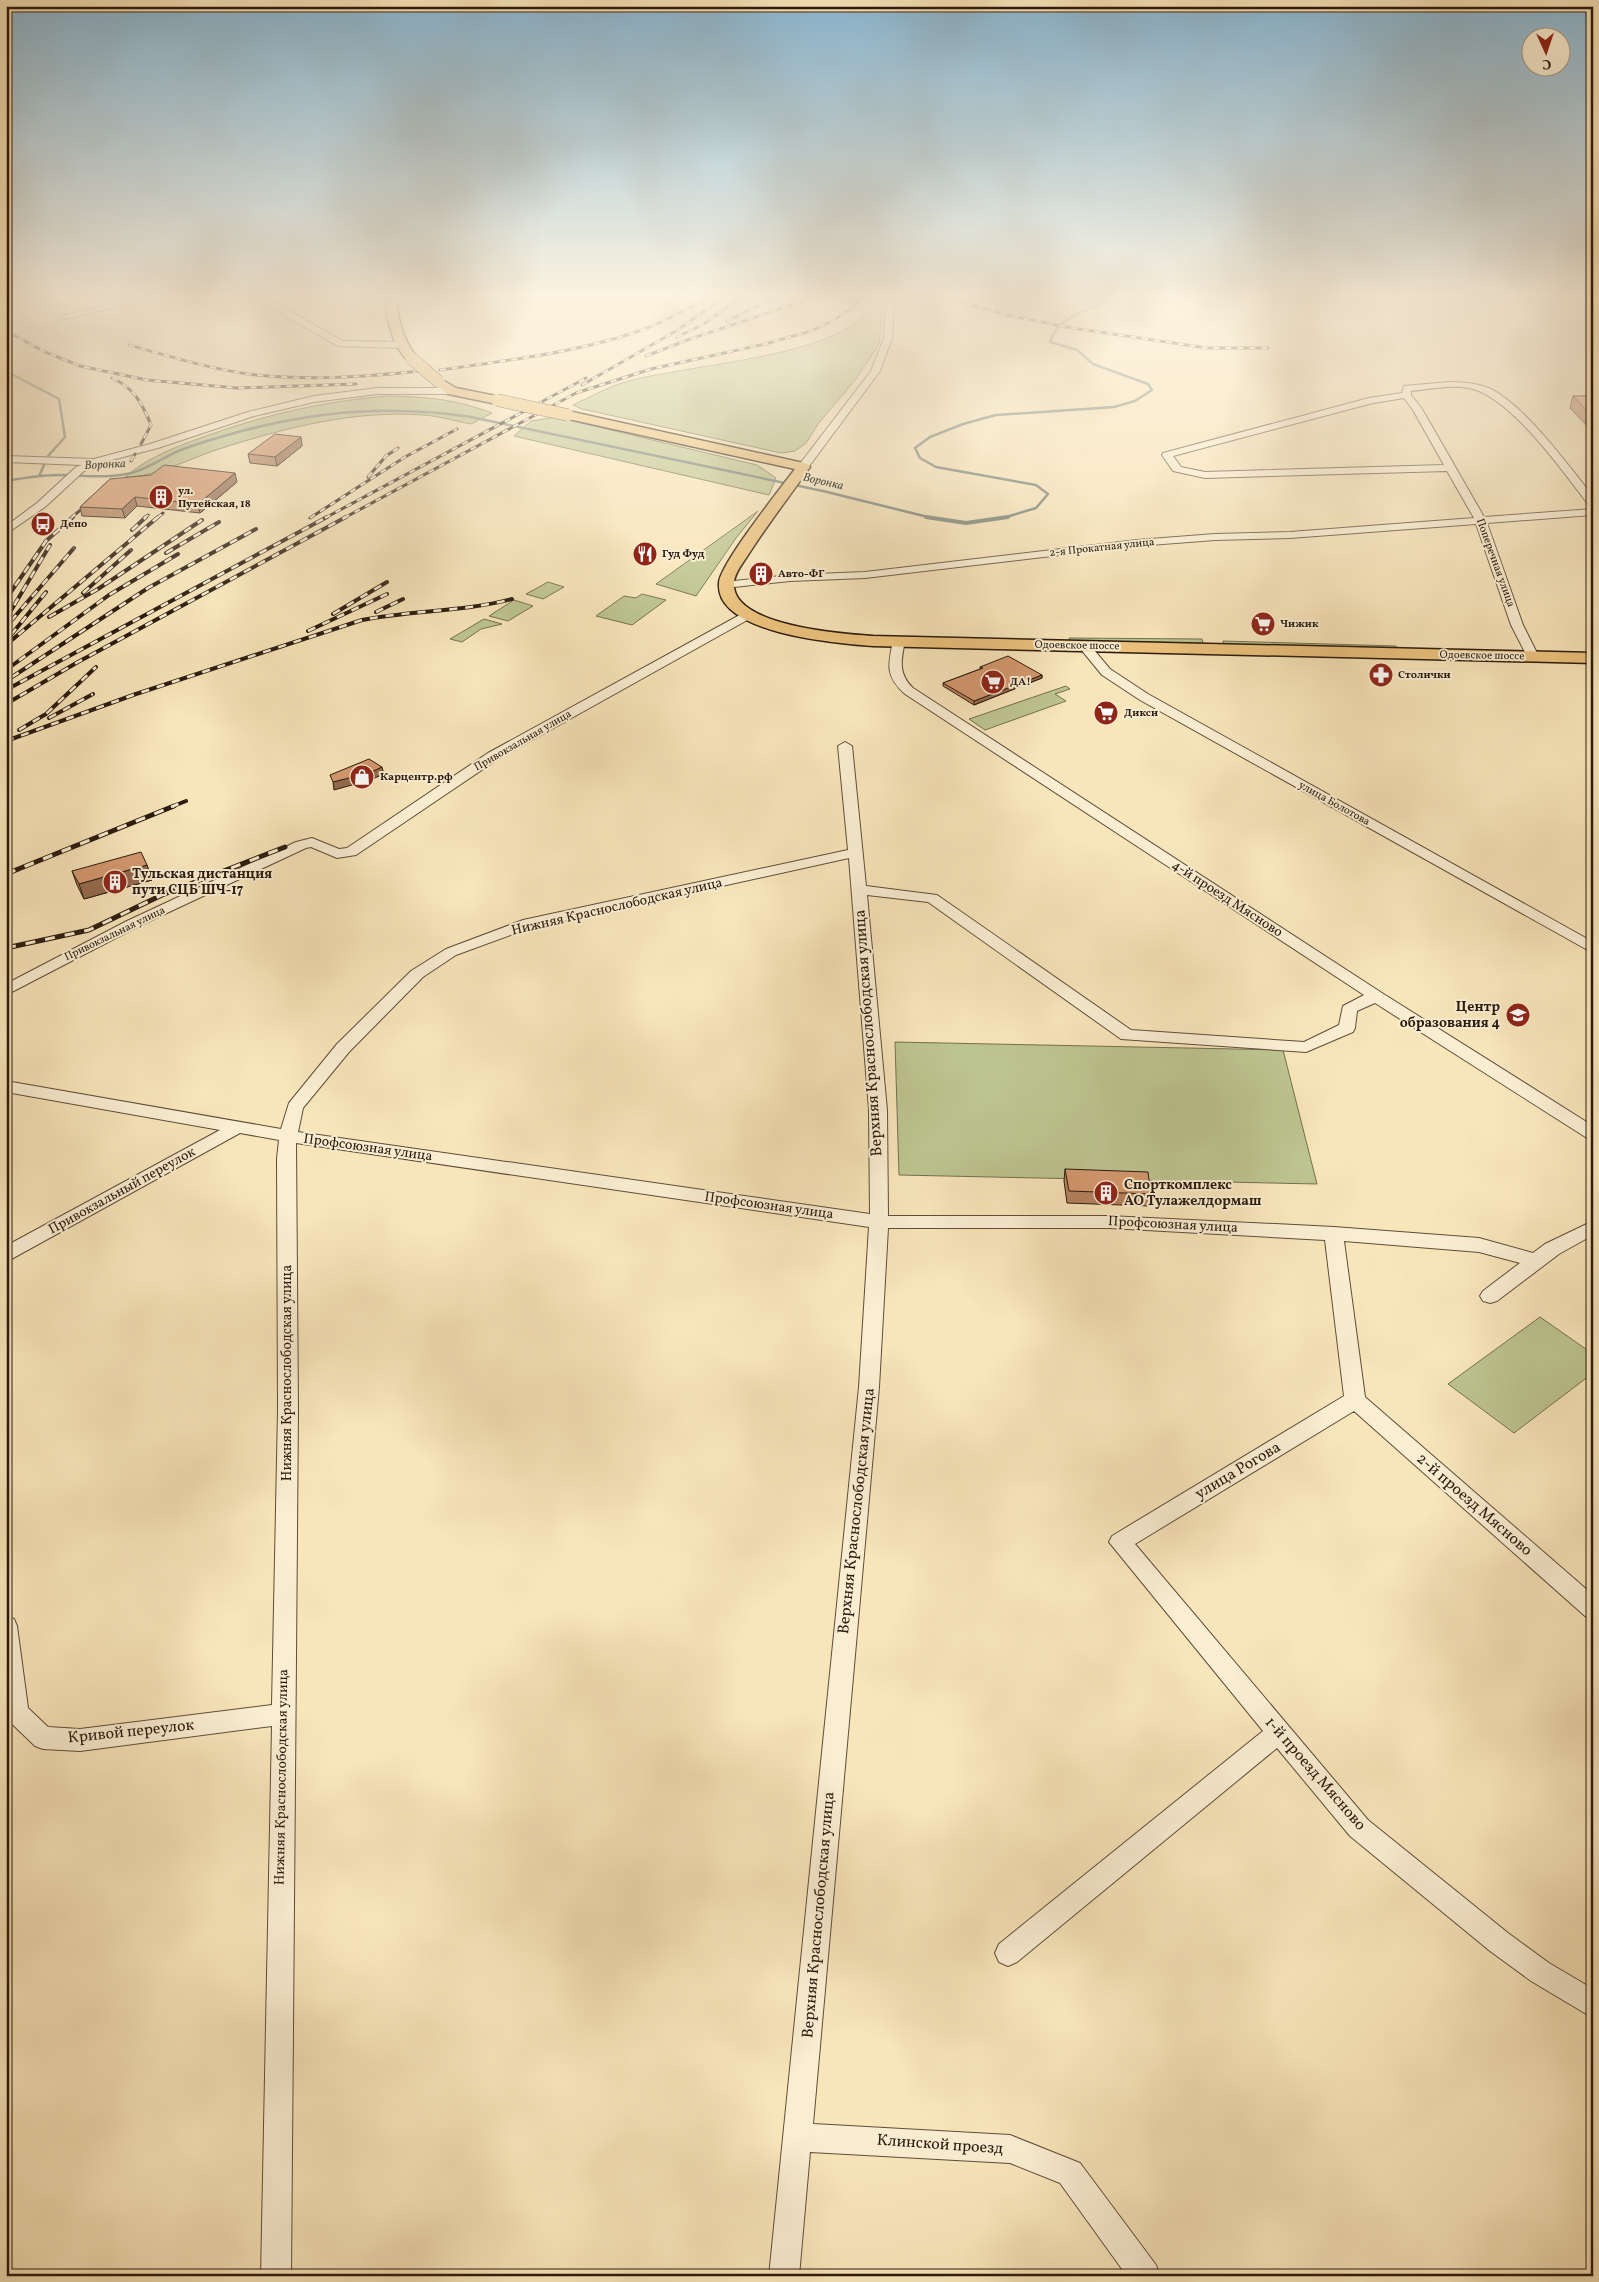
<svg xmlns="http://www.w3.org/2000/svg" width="1599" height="2282" font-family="Vollkorn,serif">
	<rect width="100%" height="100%" fill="#f8e5ba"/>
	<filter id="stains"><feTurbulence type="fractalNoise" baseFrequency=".004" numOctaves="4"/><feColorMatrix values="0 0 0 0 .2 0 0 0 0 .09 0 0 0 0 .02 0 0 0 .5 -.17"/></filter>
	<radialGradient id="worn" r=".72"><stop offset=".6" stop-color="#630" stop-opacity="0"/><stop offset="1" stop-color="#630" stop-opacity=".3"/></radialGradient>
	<!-- green -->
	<path fill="#bdc590" stroke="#74704f" d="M883 305 879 344 856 379 818 424 806 443 795 451 781 453 582 409 573 405C590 397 608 387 625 382 686 364 836 359 871 307Z
		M388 396C428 397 454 399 492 413L471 424C455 421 439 416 423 415 352 410 285 428 219 449 188 459 157 477 125 477 150 456 178 446 209 435 268 414 326 401 388 396Z
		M556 417 757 465 776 478 769 495 514 436 531 421Z
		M758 511 736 538 696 596 656 584Z
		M548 582 564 587 543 599 526 594Z
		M642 594 666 600 632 625 596 616 624 596 636 598Z
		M514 600 533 606 508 621 489 616Z
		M484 619 502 624 481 629 462 642 450 639Z
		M1069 638 1202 639 1203 643 1070 641Z
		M1223 641 1396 646 1398 649 1224 644Z
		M1066 686 1070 689 1055 694 1066 701 985 730 969 719Z
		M895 1042 1283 1050 1317 1184 899 1175Z
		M1540 1317 1593 1354V1373L1514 1433 1448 1384Z"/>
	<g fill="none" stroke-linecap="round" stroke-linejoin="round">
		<!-- stream-far1 -->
		<path stroke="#707c72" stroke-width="2.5" d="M6 371 59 399 65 437 48 456
			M39 476 44 465
			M6 481C23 478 41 475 59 475 83 475 107 479 131 473 151 468 167 454 186 448 282 415 371 402 471 417L823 491 932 518
			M1003 518 1036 508 1048 494 1036 485 936 467 920 458 915 448 930 437 963 424 996 415 1114 407 1135 401 1152 390 1148 384 1093 364 1077 350 1050 342C1060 312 1093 312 1116 294"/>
		<!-- stream -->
		<path stroke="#707c72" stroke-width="4" d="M926 517 966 523 1008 517"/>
		<defs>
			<path id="minor" d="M153 294H170L65 319 61 316Z
				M234 294H248L272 301 343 341 400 342 404 345 400 348 338 346 266 305Z
				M439 294H477L473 296 391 304 387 301 391 298Z
				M887 294H895L892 338 880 371 807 469H799V465L871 371 884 338Z
				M1047 294H1064L1090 302 1086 305Z
				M1449 382C1463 382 1478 383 1491 389 1528 409 1566 463 1593 496V506L1589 505C1563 472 1514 401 1473 389 1454 384 1431 389 1411 391V395L1422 409 1484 517 1593 509V515L1487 523 1523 625 1539 657 1537 660H1529L1511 625 1476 524 1290 538 1215 540 1137 546 865 578 790 581 725 588 719 585 725 582 790 575 865 572 1137 540 1215 534 1290 532 1474 518 1447 471 1205 478 1173 471 1162 455 1163 453 1369 398 1402 393 1404 386ZM1404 398 1413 410 1444 465 1205 472 1181 467 1173 456 1373 403Z
				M377 388H452L457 391 452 394H377L314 402 254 416 158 448 108 461 84 471 45 507 6 534V526L37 503 76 467 82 465 6 462V456L94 459 150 444 248 412 314 396Z
				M747 611 751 612 753 615 751 618 498 759 356 855 337 858 311 847 306 848 137 927 6 995V984L127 921 296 842 312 838 339 849 347 848 488 753Z
				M899 637 905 641C901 660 898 674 913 688L1382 993 1593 1126V1140L1587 1138 1375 1003 1357 1011 1355 1028 1353 1032 1306 1052 1121 1039 928 902 867 895 887 1110 888 1216H1109L1334 1227 1479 1238 1533 1253 1545 1244 1593 1221V1235L1559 1254 1497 1301 1490 1303 1483 1301 1480 1296 1483 1291 1520 1263 1479 1252 1344 1241 1365 1397 1593 1595V1619L1585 1616 1354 1411 1135 1544 1368 1820 1508 1933 1549 1963 1593 1989V2018L1531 1981 1490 1951 1350 1836 1277 1748 1017 1962 1008 1966 999 1962 995 1953 999 1944 1263 1731 1109 1542 1112 1536 1344 1396 1325 1240 1109 1228H888L879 1387 813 2124 1010 2135 1080 2163 1156 2265 1160 2276H1127L1060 2183 1010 2163 810 2152 799 2276H769L859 1387 869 1227 296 1143 298 1410 291 2276H261L272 1726 80 1751 43 1749 35 1746 9 1721 6 1715V1616L14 1619 17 1626 28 1708 48 1727 80 1729 272 1705 278 1410 277 1158 279 1140 240 1133 6 1262V1246L220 1130 6 1092V1081L281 1129 289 1103 337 1044 411 971 446 949 523 920 848 850 838 746 845 742 852 746 866 886 937 895 1131 1030 1304 1042 1339 1025 1343 1006 1364 995 905 694C885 676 888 665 893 641ZM849 858 869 1110 870 1214 298 1132 303 1108 349 1052 423 977 456 955 527 929Z
				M1085 643 1089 644 1110 669 1148 694 1593 942V953L1140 700 1102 675 1079 647Z"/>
			<path id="major" d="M385 294H395C399 321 401 336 417 358L415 360H407C390 341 387 319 385 294Z
				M439 378 456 388 501 397 503 400 497 404 448 394 433 382Z
				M568 411 808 464 810 467C789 497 767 525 748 555 743 563 735 572 734 582 729 626 843 634 873 636L1593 653V663L873 646C837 643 715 634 719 583 720 564 781 488 795 469L564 418 562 415Z"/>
		</defs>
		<!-- minor casing -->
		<use href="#minor" stroke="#5e4d39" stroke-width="2"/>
		<!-- major casing -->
		<use href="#major" stroke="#2a1a0e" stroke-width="3"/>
		<!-- minor -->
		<use href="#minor" fill="#faeed2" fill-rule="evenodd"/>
		<!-- major -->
		<use href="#major" fill="#ecc27d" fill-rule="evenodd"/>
		<defs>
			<path id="rail-far2" d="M931 294 1007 315 1066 327 1207 348H1268
				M727 321 776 297
				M8 332 43 351 80 366 147 380 237 388 356 384
				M677 337 704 324 745 294
				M129 345C168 356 207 368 248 374 305 381 363 377 420 371
				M646 356 690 339 825 294
				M440 370C508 360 577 353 642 330 664 322 684 311 704 300
				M112 378C134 388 142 403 151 425L141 444
				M582 385 676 331 729 294
				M131 461 135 454
				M368 477 386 456 398 448
				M71 518 91 501
				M144 518 148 515
				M157 518 163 513
				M310 518 405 457 457 429
				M325 518 586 378
				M344 518 576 393 651 369 765 344 811 331 832 321 851 309 866 294"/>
			<path id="rail-far1" d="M132 530 146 517
				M166 553 219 522
				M83 593 131 550
				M6 599 46 541 73 517
				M376 612 403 599
				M333 614 387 582
				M49 617 98 589 202 520
				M6 619 50 545
				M11 621 74 548
				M308 631 387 594
				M11 635 46 592
				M6 645 158 517
				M6 670 109 595 178 554
				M12 677 148 588 256 529
				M6 690 327 517
				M6 704 78 662 346 517
				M49 718 93 694
				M19 730 46 714 96 667
				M6 741 136 694 362 620C412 610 463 612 512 599
				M171 807 186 801"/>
			<path id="rail" d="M6 874 174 806
				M6 948 89 930 162 895 285 847"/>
		</defs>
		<!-- rail-far2 casing -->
		<use href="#rail-far2" stroke="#2a1a0e" stroke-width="3"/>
		<!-- rail-far1 casing -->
		<use href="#rail-far1" stroke="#2a1a0e" stroke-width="4"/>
		<!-- rail casing -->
		<use href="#rail" stroke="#2a1a0e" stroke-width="5"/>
		<!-- rail-far2 -->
		<use href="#rail-far2" stroke="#faeed2" stroke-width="2" stroke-dasharray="6" stroke-linecap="butt"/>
		<!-- rail-far1 -->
		<use href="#rail-far1" stroke="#faeed2" stroke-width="2.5" stroke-dasharray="8" stroke-linecap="butt"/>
		<!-- rail -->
		<use href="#rail" stroke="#faeed2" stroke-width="3" stroke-dasharray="10" stroke-linecap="butt"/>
		<defs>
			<path id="major-bridge" d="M411 358 439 382
				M497 400 568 415"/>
		</defs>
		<!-- major-bridge casing -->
		<use href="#major-bridge" stroke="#2a1a0e" stroke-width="13" stroke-linecap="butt"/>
		<!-- major-bridge -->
		<use href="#major-bridge" stroke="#ecc27d" stroke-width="12"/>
	</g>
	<!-- wall -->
	<path fill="#b6835f" stroke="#2a1a0e" d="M1573 396H1593V432L1570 408Z
		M301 437 302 446 277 466 250 463 248 454Z
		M110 479 237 482 200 513 137 506 125 518 82 516 80 507Z
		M980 667 1042 675V678L974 705 943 686V683L980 669Z
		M147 865 152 880 84 899 77 885 72 871Z
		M1065 1169 1151 1194 1149 1206 1067 1203 1064 1181Z"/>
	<!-- shaded-wall -->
	<path fill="#946a4e" stroke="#2a1a0e" d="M301 437 302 446 277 466 275 457Z
		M235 473 237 482 200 513 198 504Z
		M135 497 137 506 125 518 122 509Z
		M1042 675V678L974 705V701Z
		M382 767 384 774 370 780 334 790 333 782Z
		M147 865 152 880 84 899 79 884Z"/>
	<!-- building -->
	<path fill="#d4986f" stroke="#2a1a0e" d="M1573 396H1593V417Z
		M275 434 301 437 275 457 248 454Z
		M164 465 235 473 198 504 135 497 122 509 80 507 110 479 151 475Z
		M1008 656 1042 675 974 701 943 683 983 668 980 667Z
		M369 759 382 767 369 773 333 782 330 775Z
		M141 852 147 865 79 884 72 871Z
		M1065 1169 1148 1172 1151 1194 1069 1191Z"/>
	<!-- sky -->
	<linearGradient id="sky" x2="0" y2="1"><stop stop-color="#8ab8d4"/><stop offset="0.48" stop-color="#fcf3e0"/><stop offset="1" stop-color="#fcf3e0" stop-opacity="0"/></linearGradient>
	<rect width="1599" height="614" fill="url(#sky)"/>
	<!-- icons -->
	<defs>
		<symbol id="building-disc" viewBox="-11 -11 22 22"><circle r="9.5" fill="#8f2418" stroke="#faeed2"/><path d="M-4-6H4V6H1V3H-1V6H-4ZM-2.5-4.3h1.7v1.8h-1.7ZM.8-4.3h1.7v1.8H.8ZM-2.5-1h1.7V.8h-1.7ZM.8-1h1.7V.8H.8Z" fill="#fff"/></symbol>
		<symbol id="bus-disc" viewBox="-11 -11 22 22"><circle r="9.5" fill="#8f2418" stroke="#faeed2"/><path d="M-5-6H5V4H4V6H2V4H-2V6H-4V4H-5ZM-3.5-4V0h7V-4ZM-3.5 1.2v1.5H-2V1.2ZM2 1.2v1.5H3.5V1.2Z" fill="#fff"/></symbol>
		<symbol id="restaurant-disc" viewBox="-11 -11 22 22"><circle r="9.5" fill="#8f2418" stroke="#faeed2"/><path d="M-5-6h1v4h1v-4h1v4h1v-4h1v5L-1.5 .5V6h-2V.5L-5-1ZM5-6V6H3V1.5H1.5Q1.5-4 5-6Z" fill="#fff"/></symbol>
		<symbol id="supermarket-disc" viewBox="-11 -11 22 22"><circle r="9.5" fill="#8f2418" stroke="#faeed2"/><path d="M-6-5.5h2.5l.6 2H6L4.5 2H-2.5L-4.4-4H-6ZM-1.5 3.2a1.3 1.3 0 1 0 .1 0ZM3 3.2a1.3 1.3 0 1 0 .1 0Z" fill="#fff"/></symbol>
		<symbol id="pharmacy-disc" viewBox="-11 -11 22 22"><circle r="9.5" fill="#8f2418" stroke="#faeed2"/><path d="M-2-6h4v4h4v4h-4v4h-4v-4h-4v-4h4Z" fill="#fff"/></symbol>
		<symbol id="shop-disc" viewBox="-11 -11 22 22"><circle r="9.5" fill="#8f2418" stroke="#faeed2"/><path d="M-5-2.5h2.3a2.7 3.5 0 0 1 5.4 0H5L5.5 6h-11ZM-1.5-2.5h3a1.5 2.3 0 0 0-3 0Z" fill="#fff"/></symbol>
		<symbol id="school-disc" viewBox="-11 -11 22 22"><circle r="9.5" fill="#8f2418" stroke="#faeed2"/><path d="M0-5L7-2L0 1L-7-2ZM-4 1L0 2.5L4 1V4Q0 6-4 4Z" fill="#fff"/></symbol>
	</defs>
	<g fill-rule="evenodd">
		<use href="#building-disc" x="147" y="483" width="28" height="28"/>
		<use href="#bus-disc" x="29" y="510" width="28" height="28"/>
		<use href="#restaurant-disc" x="631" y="540" width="28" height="28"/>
		<use href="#building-disc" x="747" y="560" width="28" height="28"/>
		<use href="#supermarket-disc" x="1249" y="610" width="28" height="28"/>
		<use href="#pharmacy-disc" x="1367" y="661" width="28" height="28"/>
		<use href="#supermarket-disc" x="979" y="668" width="28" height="28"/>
		<use href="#supermarket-disc" x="1092" y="699" width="28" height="28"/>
		<use href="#shop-disc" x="348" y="763" width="28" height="28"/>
		<use href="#building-disc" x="101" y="868" width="28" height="28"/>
		<use href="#school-disc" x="1504" y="1001" width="28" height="28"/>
		<use href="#building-disc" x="1092" y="1179" width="28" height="28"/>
	</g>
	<g text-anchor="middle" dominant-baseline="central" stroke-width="4" stroke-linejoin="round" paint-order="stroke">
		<!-- far-poi labels -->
		<g font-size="11" font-weight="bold" fill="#2a1a0e" stroke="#faeed2" text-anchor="start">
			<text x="178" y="491">ул.<tspan x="178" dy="13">Путейская, 18</tspan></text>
			<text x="60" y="524">Депо</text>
			<text x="662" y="554">Гуд Фуд</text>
			<text x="778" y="574">Авто-ФГ</text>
			<text x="1280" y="624">Чижик</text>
			<text x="1398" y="675">Столички</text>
			<text x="1010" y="682">ДА!</text>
			<text x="1124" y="713">Дикси</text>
			<text x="380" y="777">Карцентр.рф</text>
		</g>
		<!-- far-street labels -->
		<g font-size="11" fill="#2a1a0e" stroke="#faeed2">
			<text transform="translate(1102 548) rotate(-6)">2-я Прокатная улица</text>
			<text transform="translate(1495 563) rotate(70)">Поперечная улица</text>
			<text transform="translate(1077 646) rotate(1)">Одоевское шоссе</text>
			<text transform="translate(1482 656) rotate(1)">Одоевское шоссе</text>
			<text transform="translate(523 741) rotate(-30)">Привокзальная улица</text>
			<text transform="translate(1334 804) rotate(29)">улица Болотова</text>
			<text transform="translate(115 934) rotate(-26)">Привокзальная улица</text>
		</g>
		<!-- far-water labels -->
		<g font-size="12" font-style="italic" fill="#535348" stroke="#faeed2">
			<text transform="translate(105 465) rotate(-3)">Воронка</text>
			<text transform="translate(823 482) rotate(13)">Воронка</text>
		</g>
		<!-- poi labels -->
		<g font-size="14" font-weight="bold" fill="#2a1a0e" stroke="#faeed2" text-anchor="start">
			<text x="132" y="874">Тульская дистанция<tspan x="132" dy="16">пути СЦБ ШЧ-17</tspan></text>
			<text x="1500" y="1007" text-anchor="end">Центр<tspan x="1500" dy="16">образования 4</tspan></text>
			<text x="1124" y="1185">Спорткомплекс<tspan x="1124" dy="16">АО Тулажелдормаш</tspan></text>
		</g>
		<!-- street labels -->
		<g font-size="14" fill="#2a1a0e" stroke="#faeed2">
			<text transform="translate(1227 899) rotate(33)">4-й проезд Мясново</text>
			<text transform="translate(617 907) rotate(-13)">Нижняя Краснослободская улица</text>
			<text transform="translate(368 1148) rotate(8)">Профсоюзная улица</text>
			<text transform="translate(122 1191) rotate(-29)">Привокзальный переулок</text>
			<text transform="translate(769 1206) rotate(8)">Профсоюзная улица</text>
			<text transform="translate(1173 1225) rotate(3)">Профсоюзная улица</text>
			<text transform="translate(287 1373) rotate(-90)">Нижняя Краснослободская улица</text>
			<text transform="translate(282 1777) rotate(-89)">Нижняя Краснослободская улица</text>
		</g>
		<!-- near-street labels -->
		<g font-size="16" fill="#2a1a0e" stroke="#faeed2">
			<text transform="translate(869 1033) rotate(-94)">Верхняя Краснослободская улица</text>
			<text transform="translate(1238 1471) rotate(-31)">улица Рогова</text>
			<text transform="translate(1474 1505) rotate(41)">2-й проезд Мясново</text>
			<text transform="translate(857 1511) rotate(-84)">Верхняя Краснослободская улица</text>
			<text transform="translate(131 1732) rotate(-6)">Кривой переулок</text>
			<text transform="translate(1315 1774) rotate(49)">1-й проезд Мясново</text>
			<text transform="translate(819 1915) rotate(-85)">Верхняя Краснослободская улица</text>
			<text transform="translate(940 2145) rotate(4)">Клинской проезд</text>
		</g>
	</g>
	<!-- margin -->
	<rect width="1599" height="2282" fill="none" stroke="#f8e5ba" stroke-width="25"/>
	<rect x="8" y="8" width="1584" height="2267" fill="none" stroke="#2a1a0e" stroke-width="2.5"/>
	<rect x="12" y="12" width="1574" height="2257" fill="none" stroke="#2a1a0e"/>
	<!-- north arrow -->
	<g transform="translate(1546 52) rotate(177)"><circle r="24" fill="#faeed2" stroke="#a79984"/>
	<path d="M0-4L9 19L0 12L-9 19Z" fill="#8f2418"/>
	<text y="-8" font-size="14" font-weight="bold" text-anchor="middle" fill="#2a1a0e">С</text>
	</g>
	<rect width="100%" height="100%" filter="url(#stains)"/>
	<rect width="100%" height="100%" fill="url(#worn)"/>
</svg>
